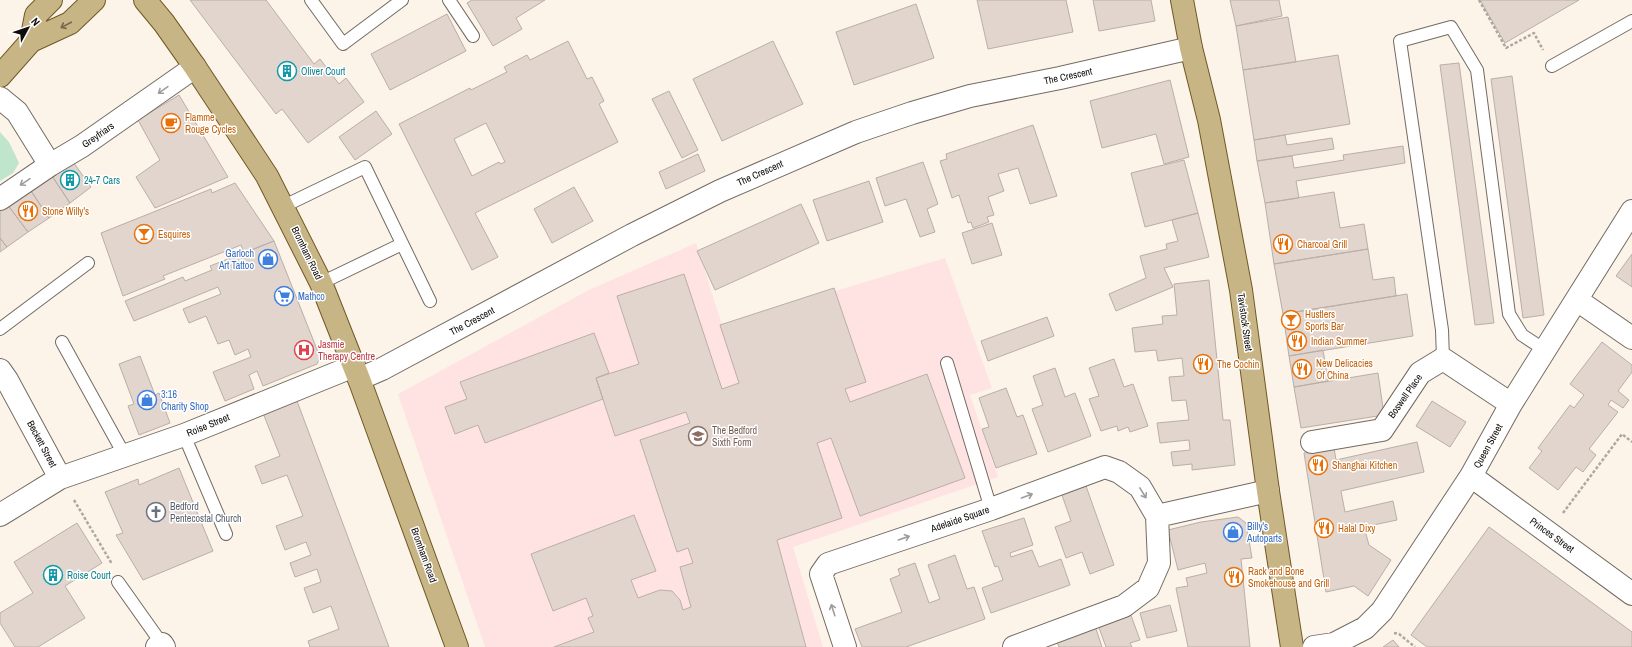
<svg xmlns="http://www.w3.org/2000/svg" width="1632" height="647" font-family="'Archivo Narrow',sans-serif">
	<rect width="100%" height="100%" fill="#fcf3e9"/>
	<!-- education -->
	<path fill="#fee3e2" d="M696 243 722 325 945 258 992 388 970 395 998 477 793 547 823 647H485L398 394 589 290Z"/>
	<!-- green -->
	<path fill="#bfe6cc" d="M0 132 9 142 19 163 13 173 0 181Z"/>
	<!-- building -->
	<path fill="#e1d5ce" stroke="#baafa8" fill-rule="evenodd" d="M190 0H266L314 64 320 59 339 84 346 78 364 102 308 143 282 109 276 114Z
		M472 0H545L516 18 522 29 493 46 467 3Z
		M977 0H1066L1073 32 988 49Z
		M1093 0H1151L1155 21 1099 31Z
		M1230 0H1279L1282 16 1236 26Z
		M1480 0H1579L1505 43Z
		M916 4 934 58 854 85 836 32Z
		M447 14 466 51 390 90 371 54Z
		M1288 17 1296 62 1243 70 1236 26Z
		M568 41 587 79 592 77 604 101 599 104 618 142 475 213 498 257 472 270 399 124 470 88 471 90 507 72 504 67 527 55 530 60ZM486 123 505 162 500 164 499 162 472 176 454 139Z
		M773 41 803 104 722 141 693 79Z
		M1338 55 1350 124 1254 140 1243 70Z
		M1459 63 1494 323 1475 325 1440 65Z
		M1512 76 1544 315 1523 318 1491 79Z
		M1170 80 1189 157 1164 164 1156 134 1102 148 1090 101Z
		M669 91 698 150 682 158 652 99Z
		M179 95 228 177 155 208 136 177 160 160 138 120Z
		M376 111 392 134 355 160 339 137Z
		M1033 125 1057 196 1030 204 1018 168 998 174 1004 191 988 197 994 215 987 217 989 222 973 228 971 222 968 223 959 195 952 198 940 161 947 159 946 154Z
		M1285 135 1287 145 1332 138 1334 149 1257 161 1254 140Z
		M1403 146 1405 163 1296 181 1299 198 1265 203 1257 161 1292 156 1294 168 1344 160 1343 155Z
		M698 154 705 171 666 189 659 172Z
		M71 159 91 187 70 203 50 173Z
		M1184 160 1198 213 1145 227 1131 173Z
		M923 162 938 204 927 209 935 232 920 237 906 199 885 206 876 178Z
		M50 173 70 203 49 218 29 188Z
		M869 181 883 222 827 241 813 200Z
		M235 183 274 241 244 253 241 245 163 276 165 279 123 296 101 233 211 189 212 193Z
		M574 187 593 221 552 243 534 209Z
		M29 188 49 218 28 232 7 204Z
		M1334 192 1340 228 1364 224 1368 249 1274 264 1265 203Z
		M7 204 28 232 7 247 0 238V209Z
		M801 204 819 243 715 290 697 251Z
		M1198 213 1209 257 1164 268 1173 287 1116 311 1109 294 1146 278 1140 256 1167 249 1166 244 1178 241 1172 220Z
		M992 223 1002 255 972 264 962 233Z
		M0 238 7 247 0 252Z
		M274 241 320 357 317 364 263 386 257 371 249 375 254 389 225 401 213 372 251 357 248 349 235 355 229 340 218 344 206 316 189 323 183 309 221 294 218 287 134 321 125 301 183 277 185 281 212 270 210 266Z
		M1368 249 1373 280 1394 277 1396 296 1283 314 1274 264Z
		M1632 254V287L1616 276Z
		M684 274 722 389 739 383 720 325 834 288 866 382 845 389 850 402 927 374 965 478 860 516 831 438 817 443 842 518 777 540 806 647H554L594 632 588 618 593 616 586 598 553 611 531 554 634 515 656 571 631 580 638 598 660 590 672 591 680 600 683 610 691 607 680 567 693 563 688 548 677 552 640 440 690 423 686 412 615 436 596 378 639 364 617 296Z
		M1209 280 1223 420H1230L1235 465 1192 470V464L1173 466 1171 452 1190 450 1189 440 1160 443 1157 423 1189 420 1186 400 1172 401 1169 377 1184 376 1182 358 1158 361 1156 350 1135 352 1132 328 1163 324 1162 316 1177 315 1174 284Z
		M1407 294 1413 336 1289 356 1283 314Z
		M1047 317 1054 336 988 361 981 341Z
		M594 333 609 373 596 378 603 399 485 443 478 425 455 434 445 407 467 399 460 382Z
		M1602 342 1632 365V372L1618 391 1629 400 1623 408 1611 400 1608 405 1618 412 1589 449 1596 455 1583 472 1576 467 1558 490 1529 468 1542 451 1538 448 1570 405 1574 408 1584 395 1570 384Z
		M1323 350 1328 381 1294 387 1289 356Z
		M140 356 155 395 159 393 170 423 139 435 128 406 134 404 119 364Z
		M1114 359 1124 387 1133 384 1148 426 1130 432 1128 427 1118 431 1117 426 1101 431 1089 399 1099 396 1089 368Z
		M1055 368 1065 397 1075 393 1091 436 1048 452 1032 409 1043 405 1033 376Z
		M1378 373 1384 415 1301 428 1294 387Z
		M1006 388 1017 417 1023 415 1037 454 996 468 982 429 989 427 979 398Z
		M297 401 389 647H310L308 641 339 629 331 606 313 613 304 588 321 582 317 569 295 577 290 563 311 555 306 542 285 550 276 526 303 516 287 475 262 484 255 466 280 456 263 413Z
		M1432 401 1466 422 1450 447 1416 426Z
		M1417 442 1424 472 1341 491 1345 512 1393 501 1397 520 1364 527 1369 545 1391 560 1368 596 1354 586 1326 592 1304 453 1334 448 1336 460Z
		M179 468 213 551 143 580 116 535 123 533 105 492 138 479 139 485Z
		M1086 486 1114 565 1090 574 1082 552 1066 558 1055 527 1071 521 1062 495Z
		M1238 517 1246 523 1252 558 1241 559 1250 647H1188L1176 588 1188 586 1186 578 1207 573 1205 563 1178 570 1168 530 1201 522Z
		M1024 518 1033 545 1010 553 1011 557 1032 550 1039 567 1061 559 1070 585 991 613 982 588 1003 580 998 566 995 567 982 531Z
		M77 523 102 563 65 586 85 618 38 647H15L0 623V613L33 593 14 562Z
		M1489 527 1632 632V647H1427L1411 635Z
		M955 555 967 589 974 587 985 619 906 647H862L855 629 902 612 890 579 900 575 898 569 915 563 929 603 940 599 928 565Z
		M1170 605 1177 631 1147 638 1140 613Z
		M1129 610 1140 640 1130 643 1132 647H1106L1097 622Z
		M1094 623 1102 647H1059L1055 637Z
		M1393 640 1399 647H1383Z"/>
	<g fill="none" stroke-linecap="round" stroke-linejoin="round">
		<defs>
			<path id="service" d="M311 0 343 44 402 0
				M449 0 473 36
				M1552 66 1632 21
				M284 206 365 167 430 301
				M321 283 402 244
				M0 329 88 263
				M62 342 125 456
				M1443 359 1442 330 1400 41 1451 27 1477 70 1509 314 1522 335 1545 350
				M947 363 991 509
				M184 435 226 534
				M118 582 162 644"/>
			<path id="minor" d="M0 98 17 112 50 165
				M0 199 50 165 82 146 195 67
				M1577 300 1632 338
				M0 370 7 380 60 478 0 515
				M359 379 382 369 632 235 720 191 856 132 912 113 970 96 1060 78 1191 48
				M1312 442 1382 430 1420 373 1443 359 1511 404
				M1471 476 1632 594
				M60 478 184 435 354 366
				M1157 516 1268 491
				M157 647 162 644 164 647
				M845 647 821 574 828 564 991 509 1105 467 1119 472 1140 487 1157 516 1159 563 1148 588 1124 606 1014 647
				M1314 647 1334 644 1365 628 1382 611 1471 476 1511 404 1632 211"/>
			<path id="primary" d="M145 0 164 23 195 67 267 176 321 283 359 379 457 647
				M1182 0 1191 48 1209 120 1241 290 1268 491 1292 647
				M31 41 36 15 51 0
				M0 76 31 41 70 23 94 0"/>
		</defs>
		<!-- service casing -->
		<use href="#service" stroke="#736b63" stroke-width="14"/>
		<!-- minor casing -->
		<use href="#minor" stroke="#736b63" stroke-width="24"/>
		<!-- primary casing -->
		<use href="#primary" stroke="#705925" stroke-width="24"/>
		<!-- path -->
		<path stroke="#aea7a0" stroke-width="2.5" stroke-dasharray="3 2" stroke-linecap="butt" d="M1479 0 1506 48 1534 33 1543 50
			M74 500 112 564
			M1563 513 1622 434 1632 442
			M1394 633 1399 634 1415 647"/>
		<!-- service -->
		<use href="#service" stroke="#fff" stroke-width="12"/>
		<!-- minor -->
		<use href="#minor" stroke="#fff" stroke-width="22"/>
		<!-- primary -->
		<use href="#primary" stroke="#c8b585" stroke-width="22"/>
	</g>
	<!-- one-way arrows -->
	<defs><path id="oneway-shaft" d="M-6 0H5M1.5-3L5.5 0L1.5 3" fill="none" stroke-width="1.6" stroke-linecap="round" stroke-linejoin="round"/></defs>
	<use stroke="#74684d" href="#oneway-shaft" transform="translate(66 25) rotate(152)"/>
	<g stroke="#9f9d9c">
		<use href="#oneway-shaft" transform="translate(163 90) rotate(145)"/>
		<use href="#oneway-shaft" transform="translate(25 182) rotate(146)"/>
		<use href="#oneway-shaft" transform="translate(1143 493) rotate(58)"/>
		<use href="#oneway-shaft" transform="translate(1027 496) rotate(-20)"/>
		<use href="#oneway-shaft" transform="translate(904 538) rotate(-19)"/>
		<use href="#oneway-shaft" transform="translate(833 610) rotate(-108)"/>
	</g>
	<!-- icons -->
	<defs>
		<symbol id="building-ring" viewBox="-11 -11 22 22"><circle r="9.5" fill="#fff" stroke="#0f9aa8" stroke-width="1.5"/><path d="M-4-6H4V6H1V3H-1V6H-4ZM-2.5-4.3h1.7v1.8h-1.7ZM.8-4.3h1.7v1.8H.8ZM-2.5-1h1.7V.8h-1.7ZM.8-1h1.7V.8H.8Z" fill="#0f9aa8"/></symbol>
		<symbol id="cafe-ring" viewBox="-11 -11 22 22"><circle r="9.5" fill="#fff" stroke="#e8710a" stroke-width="1.5"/><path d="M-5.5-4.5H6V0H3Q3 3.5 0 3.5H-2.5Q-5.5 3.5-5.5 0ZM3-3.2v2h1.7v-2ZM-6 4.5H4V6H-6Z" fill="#e8710a"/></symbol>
		<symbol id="restaurant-ring" viewBox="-11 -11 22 22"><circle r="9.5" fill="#fff" stroke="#e8710a" stroke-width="1.5"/><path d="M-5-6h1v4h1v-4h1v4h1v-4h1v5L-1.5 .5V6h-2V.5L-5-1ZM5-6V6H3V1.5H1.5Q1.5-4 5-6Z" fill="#e8710a"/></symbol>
		<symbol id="bar-ring" viewBox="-11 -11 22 22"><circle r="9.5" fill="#fff" stroke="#e8710a" stroke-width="1.5"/><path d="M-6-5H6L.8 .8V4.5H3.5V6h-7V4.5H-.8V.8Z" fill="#e8710a"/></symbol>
		<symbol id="shop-ring" viewBox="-11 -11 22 22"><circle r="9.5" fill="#fff" stroke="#3f7fe0" stroke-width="1.5"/><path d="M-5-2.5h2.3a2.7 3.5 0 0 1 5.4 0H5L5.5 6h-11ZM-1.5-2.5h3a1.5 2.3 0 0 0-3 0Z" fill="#3f7fe0"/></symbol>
		<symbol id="supermarket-ring" viewBox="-11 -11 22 22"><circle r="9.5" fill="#fff" stroke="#3f7fe0" stroke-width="1.5"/><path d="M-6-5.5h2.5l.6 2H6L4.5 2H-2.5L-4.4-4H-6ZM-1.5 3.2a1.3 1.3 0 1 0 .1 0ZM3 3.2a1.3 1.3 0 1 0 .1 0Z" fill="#3f7fe0"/></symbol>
		<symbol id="hospital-ring" viewBox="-11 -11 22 22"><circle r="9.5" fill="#fff" stroke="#e0444e" stroke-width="1.5"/><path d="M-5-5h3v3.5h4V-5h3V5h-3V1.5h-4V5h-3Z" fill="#e0444e"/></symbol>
		<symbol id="university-ring" viewBox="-11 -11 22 22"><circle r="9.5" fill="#fff" stroke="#8d6e63" stroke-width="1.5"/><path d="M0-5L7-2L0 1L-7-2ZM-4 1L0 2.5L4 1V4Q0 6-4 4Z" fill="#8d6e63"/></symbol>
		<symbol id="church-ring" viewBox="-11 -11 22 22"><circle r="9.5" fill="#fff" stroke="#6b7280" stroke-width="1.5"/><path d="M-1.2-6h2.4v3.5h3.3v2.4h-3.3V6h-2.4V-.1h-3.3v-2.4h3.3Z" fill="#6b7280"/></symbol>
	</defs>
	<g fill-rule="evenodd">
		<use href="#building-ring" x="276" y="60" width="22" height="22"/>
		<use href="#cafe-ring" x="160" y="112" width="22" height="22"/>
		<use href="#building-ring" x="59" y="169" width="22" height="22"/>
		<use href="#restaurant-ring" x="17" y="200" width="22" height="22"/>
		<use href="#bar-ring" x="133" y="223" width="22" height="22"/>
		<use href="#restaurant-ring" x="1272" y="233" width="22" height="22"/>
		<use href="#shop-ring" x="257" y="248" width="22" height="22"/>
		<use href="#supermarket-ring" x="273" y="285" width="22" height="22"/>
		<use href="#bar-ring" x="1280" y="309" width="22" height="22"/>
		<use href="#restaurant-ring" x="1286" y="330" width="22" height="22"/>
		<use href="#hospital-ring" x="293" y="339" width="22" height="22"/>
		<use href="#restaurant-ring" x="1192" y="353" width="22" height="22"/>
		<use href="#restaurant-ring" x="1291" y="358" width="22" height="22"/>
		<use href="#shop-ring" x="136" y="389" width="22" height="22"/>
		<use href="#university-ring" x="687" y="425" width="22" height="22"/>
		<use href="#restaurant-ring" x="1307" y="454" width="22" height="22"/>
		<use href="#church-ring" x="145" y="501" width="22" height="22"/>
		<use href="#restaurant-ring" x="1313" y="517" width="22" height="22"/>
		<use href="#shop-ring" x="1222" y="521" width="22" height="22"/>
		<use href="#building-ring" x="42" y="564" width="22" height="22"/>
		<use href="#restaurant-ring" x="1223" y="566" width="22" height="22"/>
	</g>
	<g text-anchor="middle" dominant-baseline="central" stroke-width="3" stroke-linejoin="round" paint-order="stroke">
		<!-- culture labels -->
		<g font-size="10" fill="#0d838f" stroke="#fff" text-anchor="start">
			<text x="301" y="71">Oliver Court</text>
			<text x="84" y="180">24-7 Cars</text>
			<text x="67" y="575">Roise Court</text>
		</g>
		<!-- street labels -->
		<g font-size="10" fill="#0e0b08" stroke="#fff">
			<text transform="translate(1068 76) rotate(-12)">The Crescent</text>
			<text transform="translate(98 135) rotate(-35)">Greyfriars</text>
			<text transform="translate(760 173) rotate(-24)">The Crescent</text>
			<text transform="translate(307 253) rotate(64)">Bromham Road</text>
			<text transform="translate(472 321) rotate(-28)">The Crescent</text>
			<text transform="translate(1245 322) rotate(82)">Tavistock Street</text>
			<text transform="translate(1405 396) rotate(-55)">Boswell Place</text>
			<text transform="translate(208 425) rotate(-22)">Roise Street</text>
			<text transform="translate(42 444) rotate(62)">Beckett Street</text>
			<text transform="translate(1488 446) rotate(-61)">Queen Street</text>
			<text transform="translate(960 519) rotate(-19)">Adelaide Square</text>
			<text transform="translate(1552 535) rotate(36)">Princes Street</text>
			<text transform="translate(424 555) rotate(70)">Bromham Road</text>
		</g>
		<!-- food labels -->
		<g font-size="10" fill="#c56008" stroke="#fff" text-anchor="start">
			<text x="185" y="117">Flamme<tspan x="185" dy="12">Rouge Cycles</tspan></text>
			<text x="42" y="211">Stone Willy's</text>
			<text x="158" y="234">Esquires</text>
			<text x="1297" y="244">Charcoal Grill</text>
			<text x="1305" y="314">Hustlers<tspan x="1305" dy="12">Sports Bar</tspan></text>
			<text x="1311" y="341">Indian Summer</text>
			<text x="1316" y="363">New Delicacies<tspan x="1316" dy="12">Of China</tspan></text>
			<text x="1217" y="364">The Cochin</text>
			<text x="1332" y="465">Shanghai Kitchen</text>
			<text x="1338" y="528">Halal Dixy</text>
			<text x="1248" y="571">Rack and Bone<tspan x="1248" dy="12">Smokehouse and Grill</tspan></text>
		</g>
		<!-- shop labels -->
		<g font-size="10" fill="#366cbe" stroke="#fff" text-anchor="start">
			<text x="254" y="253" text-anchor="end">Garloch<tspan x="254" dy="12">Art Tattoo</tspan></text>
			<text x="298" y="296">Mathco</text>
			<text x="161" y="394">3:16<tspan x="161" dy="12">Charity Shop</tspan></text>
			<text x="1247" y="526">Billy's<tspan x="1247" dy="12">Autoparts</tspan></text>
		</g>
		<!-- health labels -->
		<g font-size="10" fill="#be3a42" stroke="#fff" text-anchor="start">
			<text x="318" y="344">Jasmie<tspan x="318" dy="12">Therapy Centre</tspan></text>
		</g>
		<!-- education labels -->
		<g font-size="10" fill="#785e54" stroke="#fff" text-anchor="start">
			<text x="712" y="430">The Bedford<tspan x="712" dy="12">Sixth Form</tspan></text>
		</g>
		<!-- worship labels -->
		<g font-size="10" fill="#5b616d" stroke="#fff" text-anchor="start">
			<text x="170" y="506">Bedford<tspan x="170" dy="12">Pentecostal Church</tspan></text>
		</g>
	</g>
	<!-- north arrow -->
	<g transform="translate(28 28) rotate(50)" stroke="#ffffff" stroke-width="3" paint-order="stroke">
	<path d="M0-3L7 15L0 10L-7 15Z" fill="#0e0b08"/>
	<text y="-6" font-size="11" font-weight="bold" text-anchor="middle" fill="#0e0b08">N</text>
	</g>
</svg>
